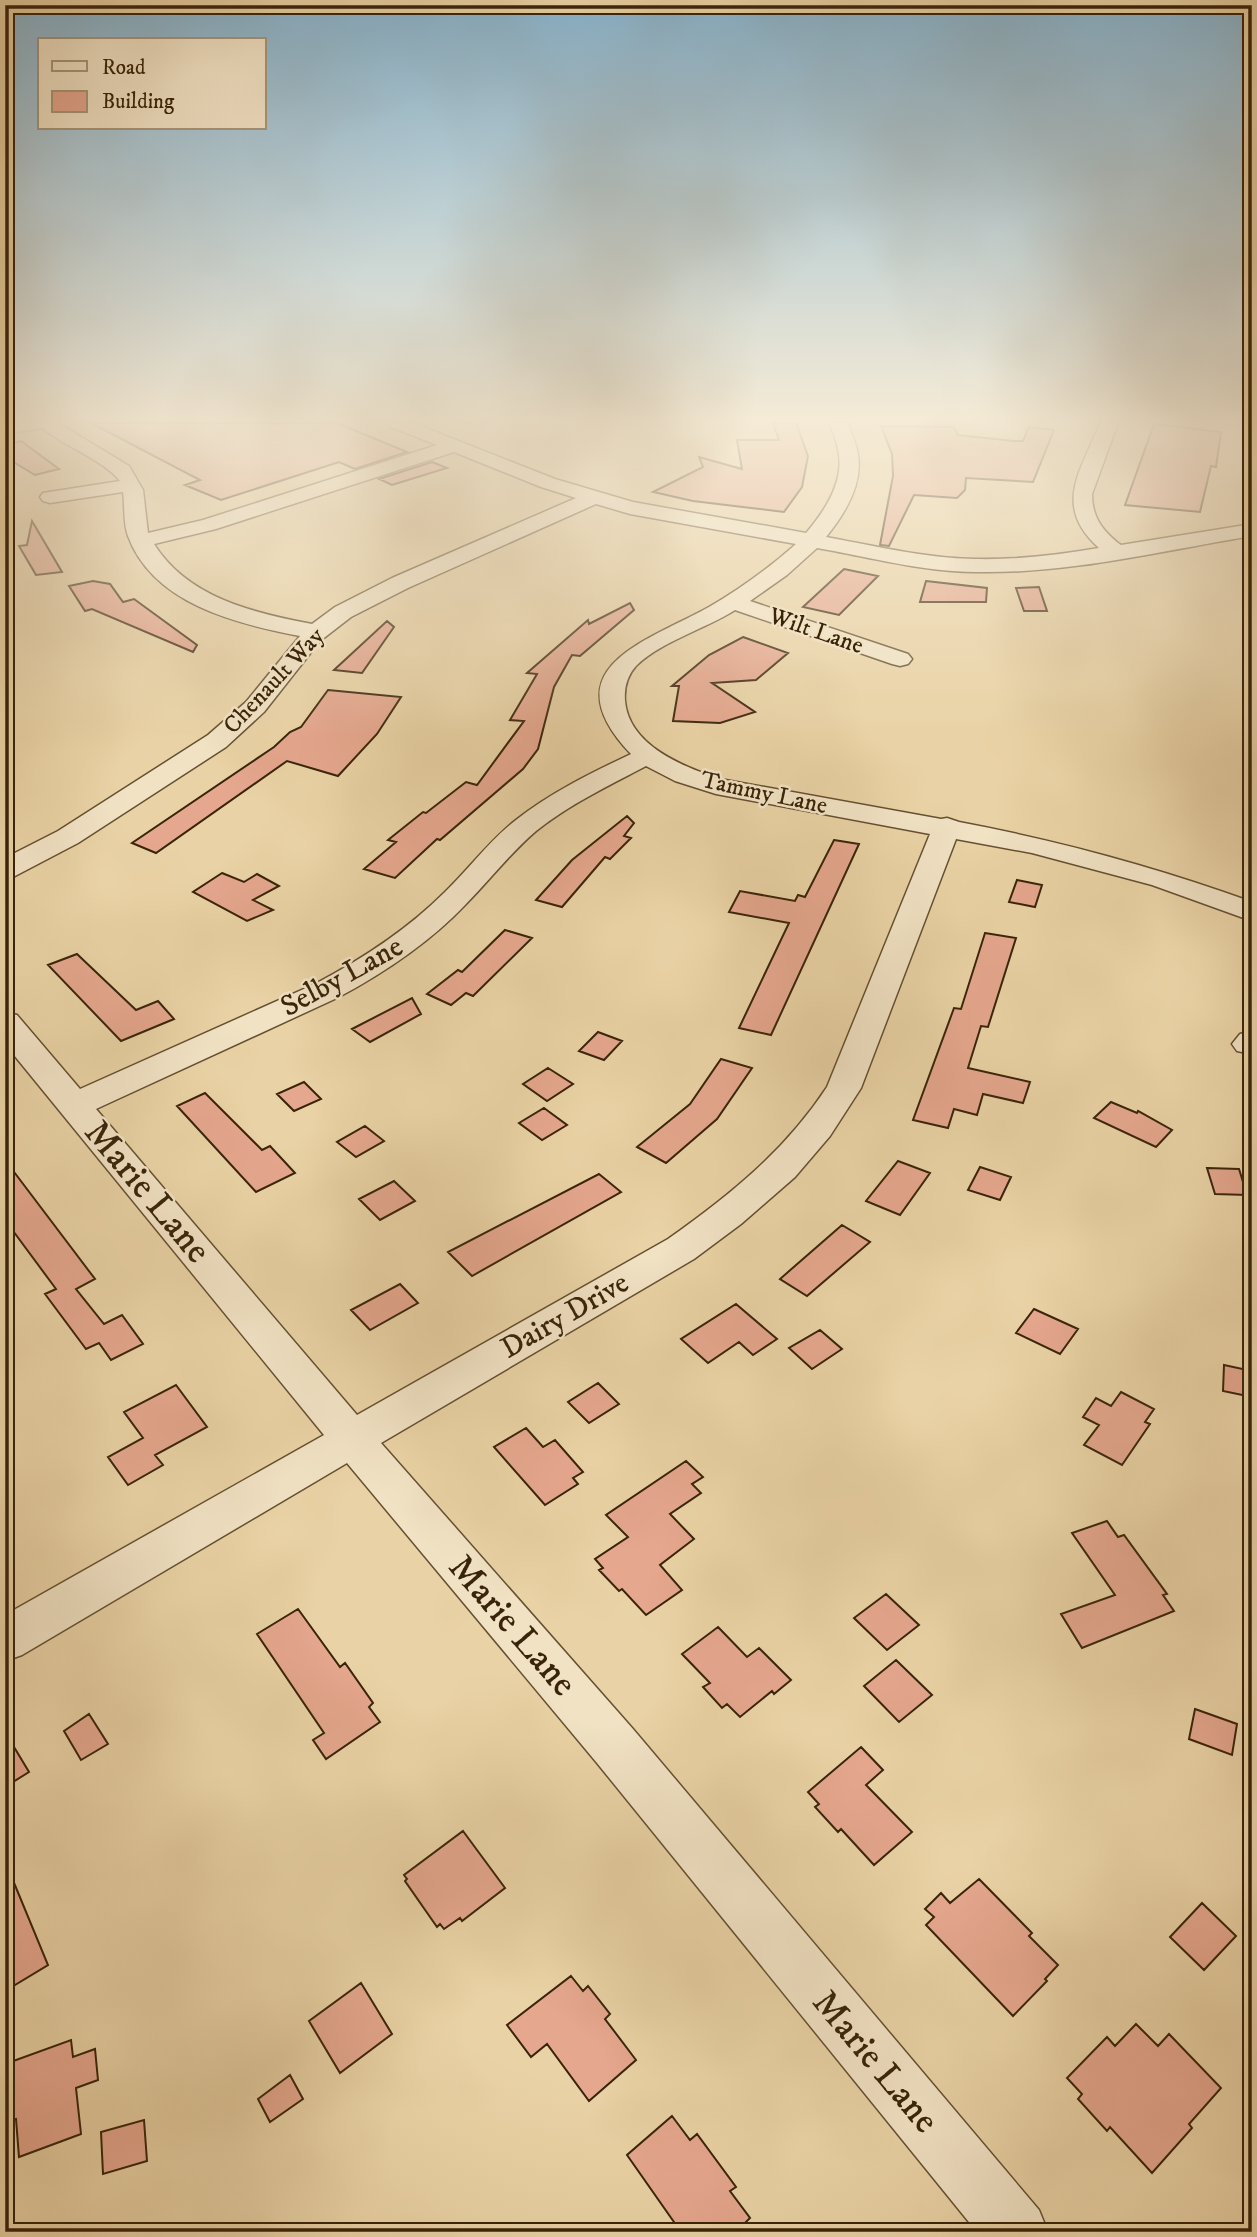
<svg xmlns="http://www.w3.org/2000/svg" width="1257" height="2237" font-family="'IM FELL DW Pica',serif">
	<rect width="100%" height="100%" fill="#e9d2a5"/>
	<filter id="stains"><feTurbulence type="fractalNoise" baseFrequency=".00286" numOctaves="4"/><feColorMatrix values="0 0 0 0 .2 0 0 0 0 .09 0 0 0 0 .02 0 0 0 .5 -.17"/></filter>
	<radialGradient id="worn" r=".72"><stop offset=".6" stop-color="#630" stop-opacity="0"/><stop offset="1" stop-color="#630" stop-opacity=".3"/></radialGradient>
	<!-- building -->
	<path fill="#e5a78e" stroke="#39240a" stroke-width="2" d="M91 423H337L407 452 355 469 339 462 221 500 185 485 200 480Z
		M773 423H796L808 456 802 487 784 512 693 501 653 492 703 467 699 457 742 469 737 440H779Z
		M1154 424 1221 432 1216 467 1211 466 1200 512 1125 505Z
		M881 426 954 427 958 435 1014 441H1023L1029 427 1054 430 1033 482 966 478 965 490 957 498 914 495 889 546 880 545 893 476 892 454Z
		M21 441 59 469 35 475 5 457V445Z
		M432 462 447 468 392 485 379 479Z
		M32 521 62 572 36 575 19 546 27 545Z
		M844 569 878 576 839 615 803 607Z
		M93 581 110 584 123 602 134 599 197 645 193 652 92 609 85 611 69 586Z
		M926 581 987 588 986 602H920Z
		M1039 587 1047 611H1024L1016 588Z
		M630 603 634 610 580 656 572 655 554 687 538 749 523 769 440 840 437 839 395 878 364 869 396 842 388 840 423 812 426 813 466 782 477 785 524 721 510 720 537 674 527 673 588 620 589 624Z
		M387 621 394 627 362 673 334 670Z
		M743 637 788 653 756 680 712 683 755 712 720 723 673 721 679 686H672L709 655Z
		M328 690 401 697 377 734 338 776 287 761 156 853 132 843 274 747 290 732 301 727Z
		M627 816 634 823 624 836 631 838 610 859 605 857 562 907 536 900 572 860Z
		M834 840 859 844 771 1035 739 1028 789 923 729 912 740 891 795 901 798 895 805 897Z
		M222 873 244 882 257 874 279 886 253 900 273 910 247 921 193 892Z
		M1017 880 1042 885 1035 907 1009 902Z
		M505 930 532 938 473 996 466 993 451 1005 427 994 458 970 462 972Z
		M985 933 1016 938 988 1027 981 1026 968 1068 1030 1082 1023 1103 983 1094 977 1115 954 1109 948 1128 913 1120 954 1008 961 1009Z
		M77 954 136 1010 158 1001 174 1019 121 1041 48 965Z
		M412 998 421 1014 370 1042 352 1029Z
		M598 1032 622 1041 604 1060 579 1051Z
		M721 1059 752 1068 717 1119 666 1163 637 1147 690 1104Z
		M548 1068 573 1084 547 1101 523 1084Z
		M304 1082 321 1099 294 1111 277 1094Z
		M205 1093 262 1150 270 1146 295 1173 256 1192 177 1106Z
		M1111 1102 1137 1113 1138 1111 1172 1130 1156 1147 1094 1118Z
		M544 1108 567 1125 542 1140 519 1123Z
		M365 1126 384 1141 356 1157 337 1142Z
		M5 1160 95 1279 76 1289 104 1324 122 1315 143 1344 111 1360 99 1343 86 1349 45 1294 56 1289 5 1220Z
		M898 1161 930 1173 900 1215 866 1201Z
		M980 1167 1011 1177 1000 1200 968 1190Z
		M1207 1168 1239 1169 1247 1195 1215 1194Z
		M599 1174 621 1192 472 1276 448 1252Z
		M394 1181 415 1201 380 1220 359 1199Z
		M842 1225 870 1242 807 1296 780 1279Z
		M400 1284 418 1303 370 1330 351 1310Z
		M736 1304 777 1339 753 1355 739 1342 708 1363 681 1339Z
		M1034 1309 1078 1329 1060 1354 1016 1333Z
		M820 1330 842 1349 812 1369 789 1348Z
		M1224 1365 1252 1371V1397L1223 1391Z
		M598 1383 619 1404 589 1423 568 1402Z
		M176 1385 207 1427 155 1455 163 1465 128 1485 108 1457 143 1438 124 1412Z
		M1121 1392 1154 1409 1145 1422 1150 1424 1122 1465 1084 1445 1099 1425 1083 1417 1096 1398 1111 1406Z
		M526 1428 543 1447 555 1440 583 1472 573 1478 578 1484 545 1505 494 1447Z
		M686 1461 703 1477 692 1484 701 1493 670 1514 694 1539 660 1565 682 1590 646 1615 622 1589 619 1591 599 1570 603 1568 595 1559 628 1537 606 1515Z
		M1107 1521 1118 1537 1124 1535 1167 1594 1163 1595 1174 1611 1082 1648 1061 1614 1115 1595 1072 1533Z
		M886 1594 919 1625 887 1650 854 1618Z
		M298 1609 340 1667 345 1663 373 1703 369 1707 380 1722 326 1759 313 1740 324 1733 257 1634Z
		M718 1627 747 1657 759 1648 791 1680 774 1694 772 1691 740 1717 727 1704 722 1708 703 1687 710 1683 682 1654Z
		M896 1660 932 1695 899 1722 864 1686Z
		M1195 1709 1237 1724 1232 1755 1189 1739Z
		M89 1714 108 1744 81 1760 64 1731Z
		M5 1732 29 1772 5 1787Z
		M861 1747 883 1770 866 1785 912 1832 874 1865 841 1829 838 1832 815 1807 819 1804 808 1792Z
		M463 1831 505 1888 462 1921 460 1918 444 1929 440 1924 437 1927 405 1881 407 1879 404 1875Z
		M5 1861 48 1965 5 1991Z
		M979 1879 1032 1933 1029 1936 1058 1965 1045 1979 1047 1981 1013 2016 926 1925 934 1917 925 1909 941 1893 950 1903Z
		M1202 1903 1236 1936 1204 1970 1170 1937Z
		M571 1976 583 1991 588 1986 610 2014 605 2019 636 2060 589 2101 547 2044 531 2057 507 2025Z
		M361 1983 392 2034 340 2073 309 2021Z
		M1136 2024 1158 2046 1169 2034 1221 2088 1189 2124 1192 2128 1152 2173 1110 2127 1107 2131 1078 2099 1082 2094 1067 2078 1107 2037 1115 2046Z
		M71 2040 73 2057 95 2049 98 2080 76 2088 81 2134 19 2157 16 2119 7 2121 5 2064Z
		M290 2075 303 2099 270 2122 258 2099Z
		M672 2116 690 2140 697 2134 736 2187 730 2191 750 2218 736 2232H681L627 2155Z
		M144 2120 147 2161 103 2174 101 2132Z"/>
	<g fill="none" stroke-linecap="round" stroke-linejoin="round">
		<defs>
			<path id="minor" d="M5 423H58L129 466 143 490 148 533 203 520 437 445 391 427 388 423H413L555 479 633 502 806 533C824 512 843 484 839 455 838 444 833 433 830 423H848C851 433 857 445 858 455 863 485 844 515 826 537 875 546 925 558 975 559 1017 560 1058 555 1099 548 1052 506 1081 471 1100 423H1118L1092 494C1092 516 1101 529 1118 543L1121 545 1252 524V536C1160 551 1069 574 976 572 923 572 869 557 817 548L787 575 750 601 908 654 912 659 908 664 900 666 892 664 735 610C705 629 660 642 636 666 627 676 624 688 625 701 629 746 684 767 720 779L941 819 947 818 959 822C1059 841 1156 867 1252 902V921L1152 885 1032 853 956 839 861 1088 830 1136 795 1177 741 1224 694 1259 381 1443 633 1729 1039 2210 1048 2232H977L597 1763 347 1463 22 1655 5 1661V1615L324 1435 5 1044V1012L17 1015 80 1089 315 984C362 959 407 930 445 892 469 869 489 841 516 820 550 793 591 773 631 754 549 668 646 642 709 607 740 589 769 568 796 544L630 514 596 504 408 588 351 617 320 641 264 712 226 747 78 843 15 876 5 879V858L58 831 208 735 246 702 300 636C237 624 153 604 128 536 123 522 125 506 123 492L50 503 43 501 40 497 43 493 120 481C105 461 64 446 42 428L5 434ZM454 452 541 487 576 498 392 578 335 607 312 624C254 613 188 598 154 544L216 529ZM646 766 675 781 716 794 930 834 827 1087C785 1151 729 1196 668 1239L357 1415 96 1109 337 998C384 973 429 943 466 904 490 880 510 853 536 831 570 804 608 786 646 766Z
				M1252 1031V1054L1237 1051 1232 1044 1240 1034Z"/>
		</defs>
		<!-- minor casing -->
		<use href="#minor" stroke="#655031" stroke-width="3"/>
		<!-- minor -->
		<use href="#minor" fill="#f1e2c4" fill-rule="evenodd"/>
	</g>
	<!-- sky -->
	<linearGradient id="sky" x2="0" y2="1"><stop stop-color="#88b5d0"/><stop offset="0.57" stop-color="#f5ebd6"/><stop offset="1" stop-color="#f5ebd6" stop-opacity="0"/></linearGradient>
	<rect width="1257" height="736" fill="url(#sky)"/>
	<g text-anchor="middle" dominant-baseline="central" stroke-width="5" stroke-linejoin="round" paint-order="stroke">
		<!-- far-street labels -->
		<g font-size="24" fill="#39240a" stroke="#f1e2c4">
			<text transform="translate(816 631) rotate(19)">Wilt Lane</text>
			<text transform="translate(274 681) rotate(-47)">Chenault Way</text>
			<text transform="translate(764 793) rotate(12)">Tammy Lane</text>
		</g>
		<!-- street labels -->
		<g font-size="30" fill="#39240a" stroke="#f1e2c4">
			<text transform="translate(342 977) rotate(-29)">Selby Lane</text>
			<text transform="translate(565 1316) rotate(-30)">Dairy Drive</text>
		</g>
		<!-- near-street labels -->
		<g font-size="37" fill="#39240a" stroke="#f1e2c4">
			<text transform="translate(147 1192) rotate(50)">Marie Lane</text>
			<text transform="translate(512 1626) rotate(49)">Marie Lane</text>
			<text transform="translate(875 2062) rotate(50)">Marie Lane</text>
		</g>
	</g>
	<!-- margin -->
	<rect width="1257" height="2237" fill="none" stroke="#e9d2a5" stroke-width="28"/>
	<rect x="7" y="7" width="1243" height="2223" fill="none" stroke="#39240a" stroke-width="3.5"/>
	<rect x="14" y="14" width="1229" height="2209" fill="none" stroke="#39240a" stroke-width="2"/>
	<!-- legend -->
	<rect x="38" y="38" width="228" height="91" fill="#f1e2c4" stroke="#a7967a" stroke-width="2"/>
	<rect x="52" y="61" width="35" height="10" fill="#f1e2c4" stroke="#a7967a" stroke-width="2"/>
	<text x="102" y="74" font-size="21" fill="#39240a">Road</text>
	<rect x="52" y="91" width="35" height="21" fill="#e5a78e" stroke="#a7967a" stroke-width="2"/>
	<text x="102" y="108" font-size="21" fill="#39240a">Building</text>
	<rect width="100%" height="100%" filter="url(#stains)"/>
	<rect width="100%" height="100%" fill="url(#worn)"/>
</svg>
